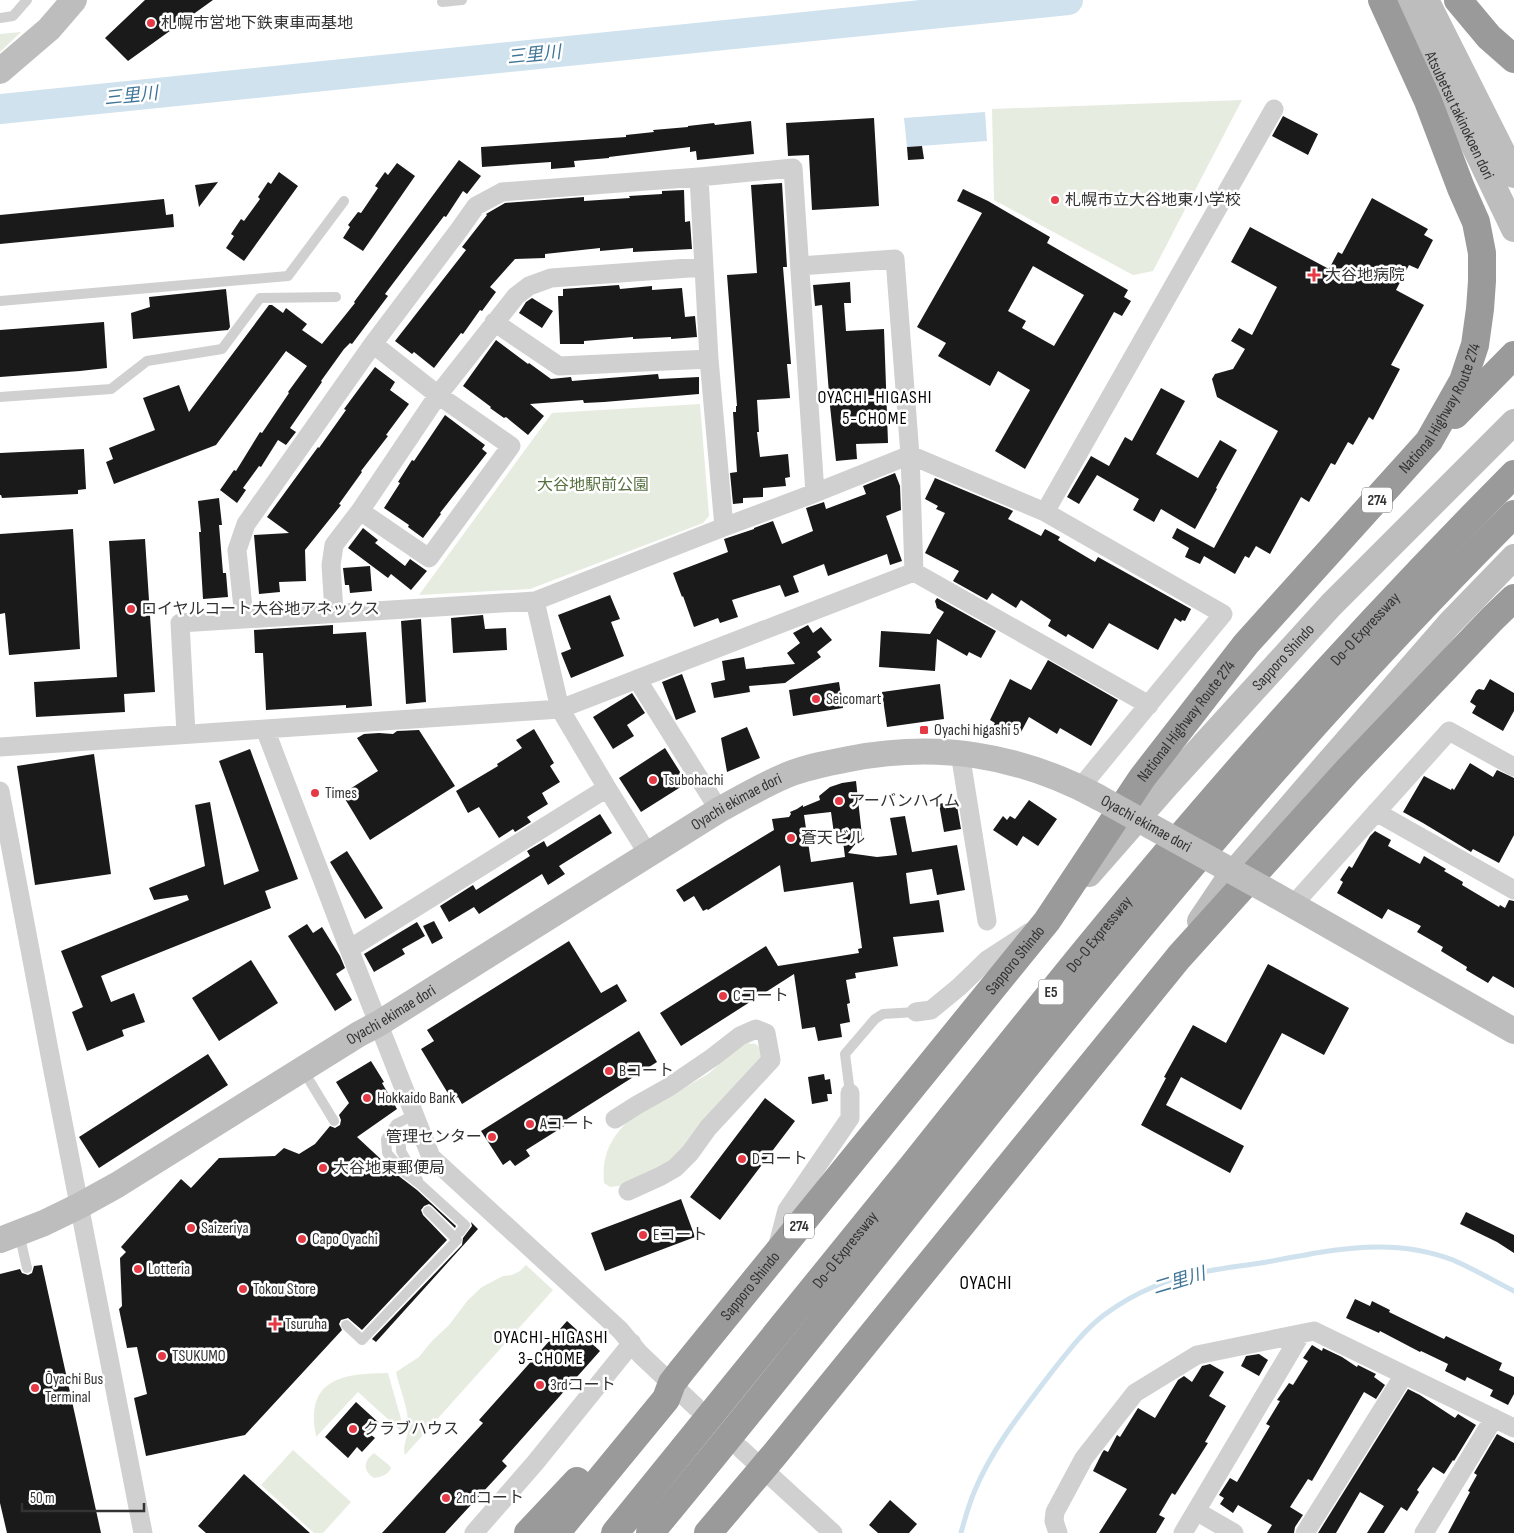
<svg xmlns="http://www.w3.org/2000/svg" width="1514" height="1533" font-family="'Sofia Sans Condensed','Noto Sans JP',sans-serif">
	<rect width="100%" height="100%" fill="#fff"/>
	<!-- green -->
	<path fill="#e6ecdf" d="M21 32 0 52V34Z
		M1242 100 1153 271 1133 275 994 200 992 109Z
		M700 404 709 516 703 523 530 589 419 595 552 413Z
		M743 1043 756 1044 762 1051 763 1059 672 1162 626 1185 610 1187 604 1183C602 1156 609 1140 629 1120L708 1074Z
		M526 1265 553 1290 405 1455C402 1447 407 1439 408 1431 410 1411 400 1391 396 1372L419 1357 432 1341 449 1325 468 1300 482 1287 503 1276 512 1275 520 1271Z
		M388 1373 401 1419V1431L358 1392 316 1437C316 1431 313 1424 314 1418 314 1374 354 1374 388 1373Z
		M293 1450 351 1502 323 1533H314L261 1485Z
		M374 1453C379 1458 387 1462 391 1468 388 1475 381 1477 374 1478 362 1471 364 1460 374 1453Z"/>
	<!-- water -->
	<path fill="#cfe2ee" d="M985 112 987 141 907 147 904 118Z"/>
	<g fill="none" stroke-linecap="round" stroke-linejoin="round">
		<!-- stream -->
		<path stroke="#cfe2ee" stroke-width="5" d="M961 1533C965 1518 969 1504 975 1490 993 1447 1023 1410 1051 1373 1067 1353 1083 1331 1104 1315 1119 1304 1136 1294 1153 1287 1188 1271 1230 1268 1267 1262 1330 1250 1391 1236 1453 1260 1474 1269 1494 1281 1514 1291"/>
		<!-- river -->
		<path stroke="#cfe2ee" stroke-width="30" d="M0 109 1068 0"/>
	</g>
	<!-- building -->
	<path fill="#1a1a1a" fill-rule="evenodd" d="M145 0H213L128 61 105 38Z
		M1283 116 1318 134 1308 155 1272 136Z
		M874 118 879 206 812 210 809 155 788 156 786 123Z
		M751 121 754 154 697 160 696 151 690 152V147L609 157V158L574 161 575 167 551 169V162L482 167 481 147 626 137V135L654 132 653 130 688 127V126L714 123 715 125Z
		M922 146 924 159 908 160 907 147Z
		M459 160 481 176 467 194 463 191 446 217 444 216 385 294 388 296 352 344 350 343 344 349 321 381 322 382 290 428 296 432 286 445 278 440 261 467 259 466 243 488 246 490 237 503 220 490 234 470 236 471 260 432 262 433 289 393 288 392 307 366 286 351 216 445 114 484 106 462 113 459 109 448 155 430 143 398 179 385 189 412 269 305H272L283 313 286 308 307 324 302 330 322 344 355 303 354 302Z
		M397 163 415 176 363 251 343 238 350 227 348 225 358 212 361 213 378 188 375 186 385 172 388 175Z
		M279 172 298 186 244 261 226 248 234 236 231 234 241 219 244 221 260 199 258 197 268 182 271 184Z
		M218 182 199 207 195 185Z
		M782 183 787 267H783L791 364H787L790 398 757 400 759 432H757L760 457 788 454 790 477 785 478 786 486 763 488V497L743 498V503L733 504 730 473 737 472 733 412H736V406H737L727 275 757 273 751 185Z
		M963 189 988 201 1050 237 1047 243 1128 290 1124 297 1131 301 1122 316 1114 312 1025 469 995 451 1030 390 998 371 990 386 938 356 946 343 917 327 982 213 957 201ZM1033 266 1084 295 1054 346 1022 328 1026 321 1008 311Z
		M684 190 685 222 690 221 692 249 633 252V248L600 251V248L545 254V258L515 259 490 287 496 292 482 311 480 310 463 334 461 333 434 368 414 352 412 354 395 341 466 250 462 247 487 215 486 214 505 203 584 197V201L630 198 629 196 662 194V191Z
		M1372 198 1428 229 1424 235 1433 240 1418 269 1409 265 1396 290 1424 305 1391 365 1400 369 1373 420 1369 417 1353 445 1348 442 1335 465 1331 463 1309 502 1301 497 1270 554 1256 546 1249 558 1245 556 1235 574 1204 556 1200 564 1185 557 1189 548 1172 538 1177 528 1214 548 1278 431 1217 397 1212 379 1215 374 1233 369 1245 349 1231 341 1239 328 1252 335 1277 287 1231 262 1250 227 1329 269 1338 252 1342 254Z
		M164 199 166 215 173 214 174 227 0 244V215Z
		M850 282 851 303H844L846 331 884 329 888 443 856 444 857 459 836 461 830 406 822 305 815 306 813 285Z
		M619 285 620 289 652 286V290L682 288 685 317 695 316 697 337 671 339V337L633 339V337L584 341V344H560L558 296H563V289Z
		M226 289 230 327 228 330 133 339 131 313 150 307 149 297Z
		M532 298 553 311 542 328 519 313 526 302Z
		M104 322 107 368 80 371V369V371L0 377V330Z
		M496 340 528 364 529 363 551 379 571 377 572 381 658 374 659 379 699 377V394L604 402 584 403 583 400 530 404 544 416 528 435 506 417 504 418 490 408 491 407 463 386Z
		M375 367 395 382 390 390 409 404 386 435 388 436 361 471 362 472 339 504 341 505 305 550 306 581 279 582 280 592 259 594 254 535 289 533 267 517 318 447 319 448 346 410 344 409Z
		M1161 388 1185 401 1156 454 1198 478 1220 440 1237 450 1216 488 1217 489 1195 529 1161 509 1154 522 1133 510 1139 499 1097 475 1079 504 1067 497 1091 456 1109 466 1125 437 1132 441Z
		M445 415 485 445 482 449 487 453 440 513 441 514 423 538 408 527 409 525 384 508 400 483 398 482 412 460 414 461Z
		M84 449 86 489 78 490V494L2 498 1 495H0V453Z
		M895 473 900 486 901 510 886 516 902 561 890 565 887 554 828 576 824 564 793 576 799 592 785 597 780 585 732 600 738 617 720 623 718 618 694 627 683 596 682 597 673 573 728 552 724 539 754 529V528L773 521 782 544 813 531 806 508 824 502 826 509 866 494 863 486Z
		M935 478 1009 509 1013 511 1008 519 1041 536 1045 529 1060 537 1058 540 1095 562 1098 557 1191 609 1185 621 1182 620 1181 622 1175 618 1158 650 1109 623 1093 649 1068 634 1066 637 1048 626 1051 620 1021 600 1016 608 992 593 987 600 953 581 959 571 925 553 945 513 936 509 938 506 925 499Z
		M219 498 222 525H219L223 573H226L228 597 203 599 199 532H201L198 501Z
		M363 528 378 540 375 543 405 566 410 559 427 571 411 590 391 574 388 578 348 548Z
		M73 529 80 649 9 655 5 613 0 614V534Z
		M145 539 155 692 124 694 125 712 36 717 34 682 117 677 109 541Z
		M370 566 372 591 350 593 349 585H345L343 568Z
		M610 595 620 619 611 622 624 656 571 678 561 653 571 649 558 615Z
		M937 598 996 631 981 658 969 652 967 656 937 639 935 671 879 667 881 631 930 634 944 612 937 608 935 601Z
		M483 615 485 629 506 628 507 650 453 653 451 618Z
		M421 619 426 702 406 704 401 621Z
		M333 625V634L366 632 372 706 346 708V705L266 710 263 653H255L254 630Z
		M808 625 813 633 821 627 832 640 817 652 821 657 785 683 749 686 750 692 714 698 711 683 725 680 722 661 744 657 746 669 795 664 787 653 800 643 793 633Z
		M1048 660 1118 700 1091 746 1060 728 1057 734 1029 717 1021 732 1006 728 993 726 995 723 990 720 1010 679 1031 690Z
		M682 674 696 712 676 720 662 682Z
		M1490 679 1514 693V711L1503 731 1472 713 1476 706 1470 702 1476 691 1479 689 1484 690Z
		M839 682 843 708 793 716 789 690Z
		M940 684 944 719 887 727 882 692Z
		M632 693 645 713 627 725 634 736 613 749 593 717Z
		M747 727 760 758 727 772 721 738Z
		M534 729 554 763 550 766 560 782 542 793 548 804 527 817 531 822 515 832 513 829 499 838 479 807 468 813 456 791 498 766 497 764 522 748 516 740Z
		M419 730 455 786 370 840 342 794 378 771 357 738 364 734 379 733 393 734 397 731Z
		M665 748 687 783 641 812 619 778Z
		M250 749 298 879 265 891 271 908 101 976 111 1002 134 993 145 1022 122 1030 124 1036 87 1051 72 1012 83 1007 61 951 189 900 187 895 154 900 149 888 205 866 195 805 210 802 224 885 259 871 219 761Z
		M94 754 111 874 35 885 17 766Z
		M1470 763 1493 777 1497 770 1514 778V835L1499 863 1473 849 1471 852 1423 823 1403 812 1424 776 1451 790 1452 788 1454 790Z
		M856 781 862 836 848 853 877 857 897 855 890 818 905 816 912 852 957 845 965 890 937 895 932 869 906 873 910 904 939 900 944 932 893 937 898 966 855 973 856 978 846 980 850 1003 847 1004 850 1022 840 1024 842 1037 818 1041 815 1027 802 1029 794 974 681 1046 660 1013 766 946 778 966 859 953 858 949 862 948 853 882 784 892 780 865 708 910 707 909 703 911 694 896 684 902 676 890 774 830 772 819 789 817 791 814 790 812 797 809 803 805V807L820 800 819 796 830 787 842 783ZM831 812 834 834 842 833 845 857 811 862 804 815Z
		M956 800 961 829 944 832 939 804Z
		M1029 800 1057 819 1038 846 1023 836 1017 846 993 830 1003 816 1007 820 1010 816 1015 819Z
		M600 814 612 833 559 866 565 874 548 885 542 874 479 914 474 907 449 922 440 906 473 885 476 890 530 856 527 851 544 841 547 847Z
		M1375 831 1391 840 1388 846 1420 864 1424 856 1446 869 1444 871 1463 882 1462 885 1499 907 1500 905 1505 908 1509 900 1514 901V988L1493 976 1488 983 1466 970 1467 967 1441 951 1443 947 1417 932 1421 926 1388 909 1382 919 1337 893 1343 882 1340 880 1349 866 1352 868 1370 836Z
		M347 851 383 908 365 919 330 862Z
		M434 921 443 938 432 944 423 926Z
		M417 922 425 936 402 949 405 954 374 972 364 954Z
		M307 924 313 933 322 927 340 956 345 968 336 974 352 1000 335 1011 288 936Z
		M569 941 601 993 617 984 627 1001 462 1104 458 1097 452 1100 421 1049 434 1041 427 1030Z
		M251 960 278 1003 219 1041 192 998Z
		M1268 964 1349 1008 1324 1055 1282 1033 1241 1110 1181 1077 1166 1105 1244 1146 1230 1173 1141 1125 1166 1078 1164 1077 1193 1025 1226 1043Z
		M639 1031 657 1062 567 1119 569 1123 526 1150 530 1156 515 1166 510 1160 503 1165 481 1131Z
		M208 1054 228 1085 99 1168 79 1137Z
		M371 1061 384 1082 382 1083 397 1109 357 1137 400 1177 417 1190 456 1226 455 1228 432 1206 429 1204 424 1206 421 1210 423 1215 447 1240 362 1330 348 1318 341 1320 339 1324 342 1330 245 1435 146 1456 134 1398 147 1394 137 1347 127 1348 119 1309 122 1306 120 1258 126 1252 121 1247 181 1179 191 1188 219 1158 275 1156 284 1148 299 1154 315 1144 330 1126 335 1128 340 1125 341 1120 339 1115 349 1103 336 1082Z
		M824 1074 825 1080 830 1079 832 1094H827L828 1101 812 1104 808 1077Z
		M765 1098 795 1121 720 1220 690 1197Z
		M681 1199 695 1237 605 1271 591 1233Z
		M1466 1212 1514 1235V1253L1497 1242 1460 1224Z
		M471 1222 478 1229 376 1342 372 1339 462 1245 463 1238 472 1226Z
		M42 1265 101 1533H7L0 1503V1274L20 1269 22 1273 28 1275 32 1273 34 1266Z
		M1355 1299 1370 1306 1372 1301 1390 1310 1389 1312 1444 1339 1446 1336 1502 1363 1499 1370 1514 1377V1394L1508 1405 1490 1396 1493 1390 1467 1377 1465 1381 1445 1371 1448 1364 1421 1351 1420 1352 1380 1331 1379 1333 1346 1318Z
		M567 1321 600 1351 502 1461 507 1466 445 1533H382L483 1423 479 1420Z
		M1312 1345 1322 1351 1323 1348 1342 1357 1357 1367 1358 1365 1376 1374 1374 1377 1385 1385 1376 1399 1364 1392 1312 1481 1308 1479 1290 1507 1303 1515 1295 1527 1294 1533H1267L1272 1525 1238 1505 1233 1513 1220 1504 1224 1498 1219 1495 1230 1478 1237 1482 1270 1426 1266 1424 1280 1401 1277 1400 1289 1383 1293 1385 1308 1361 1303 1358Z
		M1259 1354 1268 1360 1259 1376 1241 1366 1246 1356Z
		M1210 1364 1224 1372 1209 1396 1226 1406 1205 1442 1208 1443 1175 1495 1172 1493 1159 1515 1165 1518 1156 1533H1099L1127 1489 1093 1471 1102 1453 1104 1450 1108 1452 1117 1435 1120 1437 1138 1408 1155 1418 1178 1380 1184 1376 1192 1382 1202 1366Z
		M1408 1389 1420 1395 1455 1418 1458 1414 1476 1425 1454 1461 1453 1460 1444 1474 1433 1467 1417 1490 1419 1492 1407 1511 1401 1507 1384 1533H1367L1384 1506 1360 1492 1336 1533H1318Z
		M356 1402 379 1423 370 1434 375 1438 362 1452 357 1447 348 1458 325 1437Z
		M1497 1434 1514 1443V1533H1448L1470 1492 1468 1491 1477 1475 1474 1473Z
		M244 1474 310 1533H206L198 1526Z
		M890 1500 917 1524 909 1533H878L869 1525Z"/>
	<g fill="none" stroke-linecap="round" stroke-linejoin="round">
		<!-- lane -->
		<path stroke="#d0d0d0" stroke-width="10" d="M442 2 462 0
			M0 18 13 16 27 0
			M0 301 288 276 344 201
			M0 397 111 389 147 361 222 349 260 298 336 297
			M303 1070 334 1121
			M850 1093 845 1054 875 1019 883 1014 916 1012
			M414 1115 396 1124 386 1139 387 1153 404 1172 421 1185 465 1225 460 1232
			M418 1180 401 1151V1140L420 1131
			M19 1233 27 1268
			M346 1325 362 1340 457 1240 428 1211"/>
		<!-- street -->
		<path stroke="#d0d0d0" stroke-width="19" d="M699 177 709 359 724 527
			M800 266 895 259 910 455 914 572
			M494 322 559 366 709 359
			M360 511 429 558 511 446 438 395 373 344
			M1045 512 1274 109
			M535 601 560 709 607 788 648 854
			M334 612 331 565 334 545 360 511 438 395 516 296 529 286 551 278 703 267
			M244 618 237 550 246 524 373 344 459 230 476 206 502 192 699 177 793 168 815 493
			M637 679 719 810
			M265 729 349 949 431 1157 620 1330 640 1354 696 1407
			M186 734 180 623 535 601 724 527 815 493 910 455 1045 512 1223 614 1080 788
			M0 747 560 709 914 572 1149 705
			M960 753 987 921
			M0 791 53 1071 143 1533
			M1376 812 1514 890
			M1293 905 1449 731 1514 767
			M349 949 607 788
			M916 1012 931 1010 959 987 987 960 1030 932
			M615 1119 637 1105 669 1087 713 1057 740 1036 756 1029 766 1033 771 1060 708 1128 690 1153 675 1168 661 1176 628 1191
			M777 1248 787 1210 850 1118V1093
			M741 1449 833 1533
			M1196 1511 1234 1533
			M474 1533 535 1463 632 1343
			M1058 1533 1054 1521 1055 1512 1084 1458 1135 1393 1197 1355 1314 1331 1514 1428
			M1183 1533 1301 1334
			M1305 1533 1404 1375
			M1424 1533 1494 1418"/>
		<!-- secondary -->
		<g stroke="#bdbdbd" stroke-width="26">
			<path id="s1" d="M1404 0 1514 229"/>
			<path d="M1426 0 1514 175"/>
			<path d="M0 71 49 29 74 0"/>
			<path id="s2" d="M1089 874 1167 785 1331 605 1514 422"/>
			<path d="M1275 895 1514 1031"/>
			<path d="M1200 921 1229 878 1322 770 1450 623 1514 557"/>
			<path id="s3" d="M0 1240 44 1223 79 1206 117 1185 359 1034 378 1024 719 810C741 798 763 785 787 775 807 767 828 763 849 759 937 742 1018 754 1098 797"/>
		</g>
		<!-- highway -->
		<g stroke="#9a9a9a" stroke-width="28">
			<path d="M1458 0 1489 37 1514 59"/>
			<path d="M1455 415 1514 355"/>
			<path d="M528 1533 577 1481"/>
			<path id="s4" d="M556 1533 666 1399 672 1383 682 1370 1047 921 1142 778 1246 644 1429 441 1463 381 1475 345 1480 309 1482 281V253L1476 222 1461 188 1428 101 1382 0"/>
			<path id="s5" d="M615 1533C715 1411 815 1288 914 1164 1008 1046 1103 927 1201 813 1301 696 1406 583 1514 474"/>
			<path d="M650 1533C815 1335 971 1130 1136 932 1256 787 1381 647 1514 514"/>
			<path d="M708 1533 775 1454 1179 957 1347 771 1492 619 1514 598"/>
		</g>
		<!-- secondary-bridge -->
		<path stroke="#bdbdbd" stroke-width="26" id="s6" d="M1098 797 1275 895"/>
	</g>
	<!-- markers -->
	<g fill="#e63946" stroke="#fff" stroke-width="2">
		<circle cx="151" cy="23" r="5"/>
		<circle cx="1055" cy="200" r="5"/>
		<path d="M1311.5 267.5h5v5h5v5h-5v5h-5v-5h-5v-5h5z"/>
		<circle cx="131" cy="609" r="5"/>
		<circle cx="816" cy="699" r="5"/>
		<rect x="919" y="725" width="10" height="10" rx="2.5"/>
		<circle cx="653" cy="780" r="5"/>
		<circle cx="315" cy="793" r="5"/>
		<circle cx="839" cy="801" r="5"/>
		<circle cx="791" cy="838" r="5"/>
		<circle cx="723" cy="996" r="5"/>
		<circle cx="609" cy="1071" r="5"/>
		<circle cx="367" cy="1098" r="5"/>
		<circle cx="530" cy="1124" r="5"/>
		<circle cx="492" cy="1137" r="5"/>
		<circle cx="742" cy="1159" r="5"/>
		<circle cx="323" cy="1168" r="5"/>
		<circle cx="191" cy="1228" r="5"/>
		<circle cx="643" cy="1235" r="5"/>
		<circle cx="302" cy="1239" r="5"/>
		<circle cx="138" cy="1269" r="5"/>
		<circle cx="243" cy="1289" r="5"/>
		<path d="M272.5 1316.5h5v5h5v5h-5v5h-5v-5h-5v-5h5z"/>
		<circle cx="162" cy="1356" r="5"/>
		<circle cx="540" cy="1385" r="5"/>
		<circle cx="35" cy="1388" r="5"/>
		<circle cx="353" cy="1429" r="5"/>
		<circle cx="446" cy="1498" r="5"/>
	</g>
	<g text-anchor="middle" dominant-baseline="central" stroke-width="5" stroke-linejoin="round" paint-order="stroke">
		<!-- shield labels -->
		<g fill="#fff" stroke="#707070" stroke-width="1">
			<rect x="1362" y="487.5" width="30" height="25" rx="4"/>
			<rect x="1038.5" y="979.5" width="25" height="25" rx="4"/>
			<rect x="784" y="1213.5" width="30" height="25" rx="4"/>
		</g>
		<g font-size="15" font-weight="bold" fill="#333">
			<text x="1377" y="500">274</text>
			<text x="1051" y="992">E5</text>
			<text x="799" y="1226">274</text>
		</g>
		<!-- poi labels -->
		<g font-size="16" fill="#333" stroke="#fff" text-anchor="start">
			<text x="161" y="23">札幌市営地下鉄東車両基地</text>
			<text x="1065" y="200">札幌市立大谷地東小学校</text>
			<text x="1325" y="275">大谷地病院</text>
			<text x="141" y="609">ロイヤルコート大谷地アネックス</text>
			<text x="826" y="699">Seicomart</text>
			<text x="934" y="730">Oyachi higashi 5</text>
			<text x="663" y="780">Tsubohachi</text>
			<text x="325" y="793">Times</text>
			<text x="849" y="801">アーバンハイム</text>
			<text x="801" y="838">蒼天ビル</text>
			<text x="733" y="996">Cコート</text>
			<text x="619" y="1071">Bコート</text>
			<text x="377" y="1098">Hokkaido Bank</text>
			<text x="540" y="1124">Aコート</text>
			<text x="482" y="1137" text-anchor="end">管理センター</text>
			<text x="752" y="1159">Dコート</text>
			<text x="333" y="1168">大谷地東郵便局</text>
			<text x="201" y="1228">Saizeriya</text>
			<text x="653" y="1235">Eコート</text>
			<text x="312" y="1239">Capo Oyachi</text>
			<text x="148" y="1269">Lotteria</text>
			<text x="253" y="1289">Tokou Store</text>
			<text x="285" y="1324">Tsuruha</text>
			<text x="172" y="1356">TSUKUMO</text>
			<text x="45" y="1379">Ōyachi Bus<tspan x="45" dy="18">Terminal</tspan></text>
			<text x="550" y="1385">3rdコート</text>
			<text x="363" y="1429">クラブハウス</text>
			<text x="456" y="1498">2ndコート</text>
		</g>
		<!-- street labels -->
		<g font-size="16" fill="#333" stroke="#fff">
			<text stroke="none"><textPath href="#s1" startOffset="128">Atsubetsu takinokoen dori</textPath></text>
			<text stroke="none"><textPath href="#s4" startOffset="1434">National Highway Route 274</textPath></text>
			<text stroke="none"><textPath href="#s5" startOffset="1175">Do-O Expressway</textPath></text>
			<text stroke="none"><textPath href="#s2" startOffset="291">Sapporo Shindo</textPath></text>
			<text stroke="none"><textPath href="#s4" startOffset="1029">National Highway Route 274</textPath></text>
			<text stroke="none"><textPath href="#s3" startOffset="858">Oyachi ekimae dori</textPath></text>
			<text stroke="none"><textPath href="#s6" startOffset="55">Oyachi ekimae dori</textPath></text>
			<text stroke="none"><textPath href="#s5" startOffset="770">Do-O Expressway</textPath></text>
			<text stroke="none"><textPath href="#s4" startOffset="735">Sapporo Shindo</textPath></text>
			<text stroke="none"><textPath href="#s3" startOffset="452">Oyachi ekimae dori</textPath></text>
			<text stroke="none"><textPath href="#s5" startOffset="365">Do-O Expressway</textPath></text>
			<text stroke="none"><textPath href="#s4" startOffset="315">Sapporo Shindo</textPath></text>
		</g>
		<!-- park labels -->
		<g font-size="16" fill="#56703f" stroke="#fff">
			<text x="593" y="485">大谷地駅前公園</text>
		</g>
		<!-- water labels -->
		<g font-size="18" font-style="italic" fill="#3f7597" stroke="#fff">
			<text transform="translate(534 55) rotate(-6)">三里川</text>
			<text transform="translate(131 96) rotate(-6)">三里川</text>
			<text transform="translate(1179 1281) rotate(-17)">二里川</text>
		</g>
		<!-- neighbourhood labels -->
		<g font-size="18" letter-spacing="1" fill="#000" stroke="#fff">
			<text x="875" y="397">OYACHI-HIGASHI<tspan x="875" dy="21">5-CHOME</tspan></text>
			<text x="551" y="1337">OYACHI-HIGASHI<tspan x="551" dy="21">3-CHOME</tspan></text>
		</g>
		<!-- quarter labels -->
		<g font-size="19" letter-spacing="1" fill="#000" stroke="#fff">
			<text x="986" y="1283">OYACHI</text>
		</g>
	</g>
	<!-- scale -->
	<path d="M22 1503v8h122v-8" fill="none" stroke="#333333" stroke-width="2.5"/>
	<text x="30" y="1503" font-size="15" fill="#333333" stroke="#ffffff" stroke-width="4" paint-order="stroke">50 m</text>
</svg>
